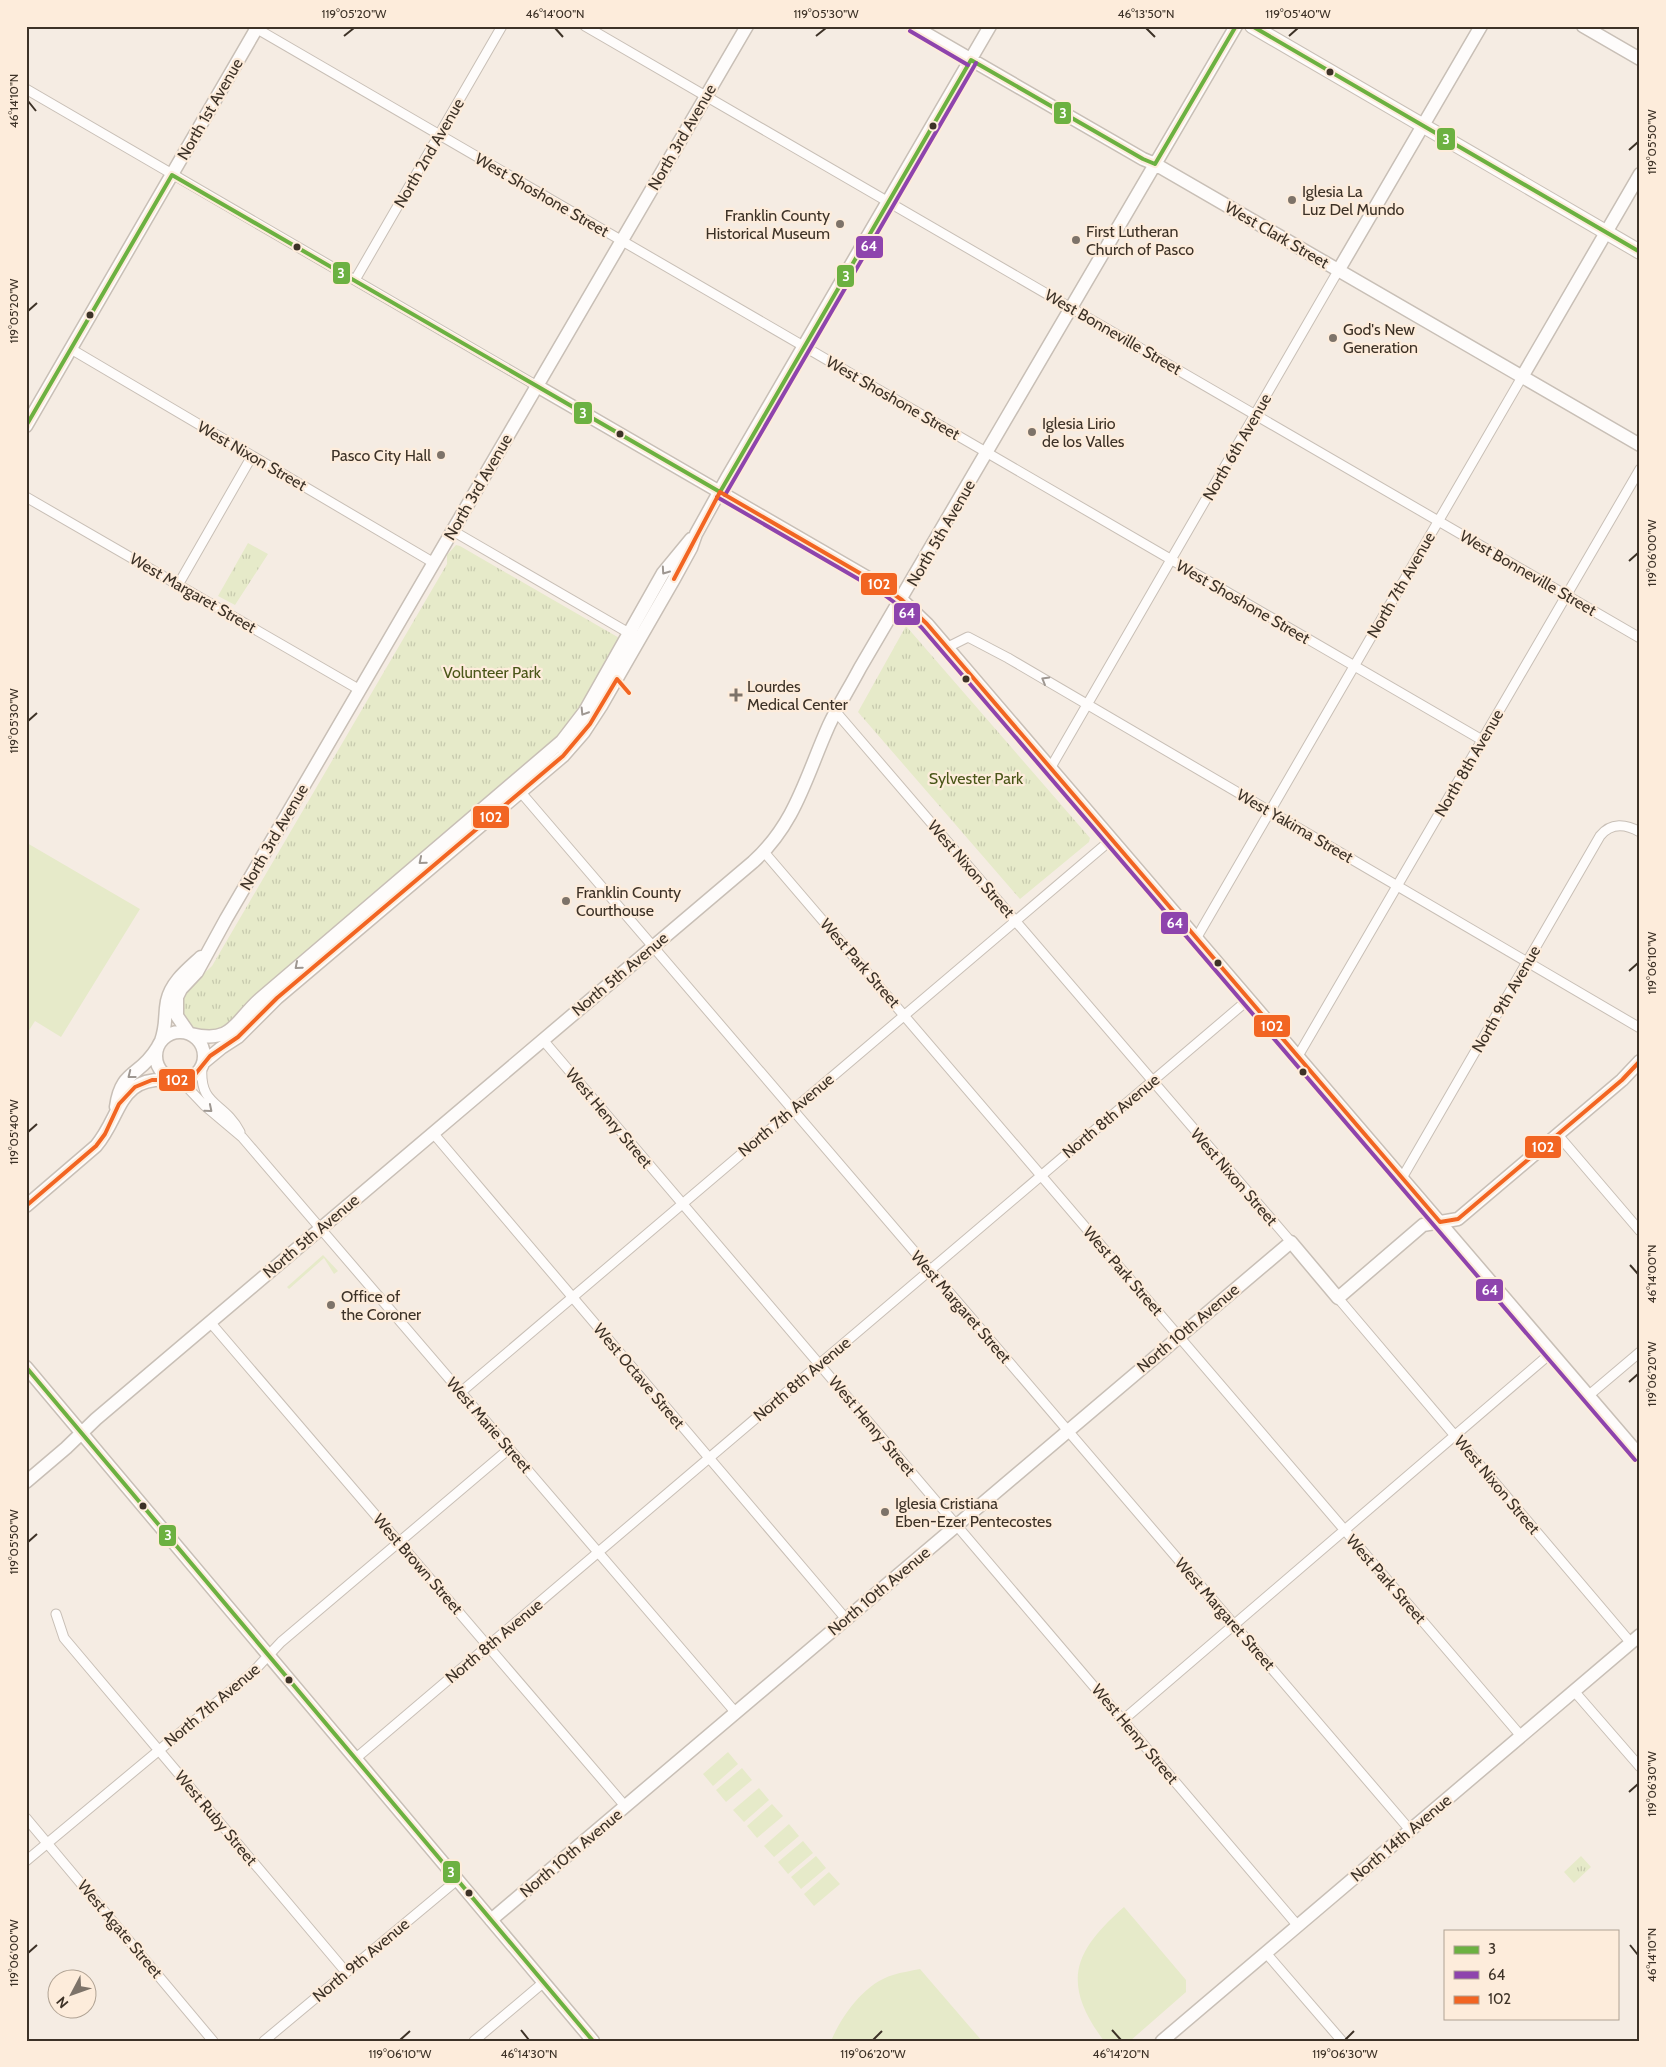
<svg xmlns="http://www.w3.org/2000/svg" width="1666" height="2067" font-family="Cabin,sans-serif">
	<defs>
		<pattern id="park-tufts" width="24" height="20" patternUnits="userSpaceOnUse" patternTransform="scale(1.25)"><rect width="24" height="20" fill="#e6eac9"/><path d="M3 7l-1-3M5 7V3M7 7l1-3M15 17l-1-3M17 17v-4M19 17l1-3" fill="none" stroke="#c6c9ad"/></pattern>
	</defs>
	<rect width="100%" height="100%" fill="#f5ece3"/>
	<!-- green -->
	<path fill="#e6eac9" d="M27 843 140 909 61 1037 35 1021 26 1035Z
		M323 1255 338 1271 334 1274 324 1258 289 1289 287 1287Z
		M728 1752 738 1764 713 1786 703 1774Z
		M742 1768 752 1780 726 1802 716 1790Z
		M759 1788 769 1800 744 1822 733 1810Z
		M772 1804 783 1816 757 1838 747 1826Z
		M789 1824 799 1836 774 1857 764 1846Z
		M803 1841 813 1853 788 1874 778 1862Z
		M816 1856 826 1868 801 1889 791 1877Z
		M829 1872 840 1884 814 1906 804 1894Z
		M1124 1907 1186 1980V1992L1130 2041H1104C1061 1983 1073 1952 1124 1907Z
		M920 1969 982 2041H831C842 2015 865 1983 893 1975 902 1972 911 1971 920 1969Z"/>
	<!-- park -->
	<path fill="url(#park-tufts)" d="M248 543 268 554 235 605 218 596Z
		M456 545 460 546 621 639 565 731 224 1031H194L182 1018 184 992 212 966 447 564V555Z
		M906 626 1090 838 1089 842 1020 899 858 712Z
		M1581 1856 1591 1867 1574 1883 1564 1872Z"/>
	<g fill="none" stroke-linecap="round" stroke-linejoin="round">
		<defs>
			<path id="street" d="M252 26 1482 740
				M585 26 1640 638
				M26 89 537 386
				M355 280 502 26
				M71 349 434 563
				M26 497 360 690
				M453 531 634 636
				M178 585 252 456
				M948 647 968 637 1008 658 1640 1028
				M836 712 1291 1242
				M1051 767 1338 271
				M518 789 1410 1830
				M764 852 1521 1736
				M1197 937 1522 377
				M543 1040 1298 1926
				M1298 1056 1640 469
				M202 1067C199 1107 224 1101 240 1132
				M178 1080 187 1087 204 1105 242 1137 736 1713
				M433 1133 846 1619
				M1558 1135 1640 1231
				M1402 1178 1600 836C1611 822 1626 824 1640 832
				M1338 1298 1631 1643
				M210 1322 625 1806
				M461 1392 1112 839
				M1588 1396 1640 1352
				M56 1614 64 1638 346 1972
				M1574 1691 1640 1767
				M1123 1720 1551 1353
				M355 1759 1249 999
				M26 1818 213 2041
				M26 1861 253 1672 281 1642 509 1449
				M1266 1953 1342 2041
				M264 2041 457 1880
				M474 2041 544 1982"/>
			<path id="secondary" d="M913 26 1143 159 1155 164 1640 445
				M1583 26 1640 59
				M1338 271 1481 26
				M1522 377 1640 174
				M537 386 882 586 902 600 927 624 1640 1456
				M26 426 258 26
				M156 1056a24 24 0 1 1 48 0a24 24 0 1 1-48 0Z
				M188 1032 177 1016V997L181 989 197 972 226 919 747 26
				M191 1034C233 1044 234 1022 260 999L562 741 585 711 663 573 691 539
				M161 1041C167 1024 164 1017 167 1001 171 982 188 969 201 957
				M204 1062 221 1048 238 1037 277 998 563 756 584 732 601 706 674 579 691 548 696 534 727 478 990 26
				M116 1107C121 1069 140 1077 157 1048
				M26 1206 96 1146C123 1114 117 1074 174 1080
				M26 1367 593 2041
				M26 1482 66 1448 96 1419 753 862C796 823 806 776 829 725 838 706 850 687 860 668L1236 26
				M491 1920 1291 1242 1338 1298 1423 1225 1458 1219 1622 1080 1640 1061
				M1162 2041 1640 1635"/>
			<path id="primary" d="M1252 26 1640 252"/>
		</defs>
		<!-- street casing -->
		<use href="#street" stroke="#c8bfb6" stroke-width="11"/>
		<!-- secondary casing -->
		<use href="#secondary" stroke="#c8bfb6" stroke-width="15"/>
		<!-- primary casing -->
		<use href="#primary" stroke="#c8bfb6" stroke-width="16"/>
		<!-- street -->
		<use href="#street" stroke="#fefcfb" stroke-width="9"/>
		<!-- secondary -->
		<use href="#secondary" stroke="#fefcfb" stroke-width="12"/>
		<!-- primary -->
		<use href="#primary" stroke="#fefcfb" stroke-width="14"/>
		<defs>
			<path id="bus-1" d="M1252 26 1640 252
				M971 60 1143 159 1155 164
				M1155 164 1236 26
				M172 175 720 492
				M26 426 172 175
				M720 492 971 60
				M26 1367 593 2041"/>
			<path id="bus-2" d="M910 31 968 65
				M725 495 976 63
				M717 497 879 591 898 605 922 628 1635 1460"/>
			<path id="bus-3" d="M720 492 882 586 902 600 927 624 1440 1222
				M674 579 720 492
				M26 1206 96 1146 105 1134 119 1104 135 1087 152 1080H186L193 1077 210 1056 238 1037 277 998 563 756 590 724 617 679 629 693
				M1440 1222 1458 1219 1622 1080 1640 1061"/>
		</defs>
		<!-- bus-1 casing -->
		<use href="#bus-1" stroke="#fdecdb" stroke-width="8"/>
		<!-- bus-2 casing -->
		<use href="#bus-2" stroke="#fdecdb" stroke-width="8"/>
		<!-- bus-3 casing -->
		<use href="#bus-3" stroke="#fdecdb" stroke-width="8"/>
		<!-- bus-1 -->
		<use href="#bus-1" stroke="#6cb141" stroke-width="4"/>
		<!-- bus-2 -->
		<use href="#bus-2" stroke="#8e44ad" stroke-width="4"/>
		<!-- bus-3 -->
		<use href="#bus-3" stroke="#f26522" stroke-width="4"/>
	</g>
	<!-- one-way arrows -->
	<defs><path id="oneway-chevron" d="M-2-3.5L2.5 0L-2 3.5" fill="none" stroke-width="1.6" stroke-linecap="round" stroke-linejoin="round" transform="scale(1.25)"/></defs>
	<g stroke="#9e9791">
		<use href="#oneway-chevron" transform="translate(665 571) rotate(125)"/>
		<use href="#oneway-chevron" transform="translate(1045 680) rotate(-150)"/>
		<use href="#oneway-chevron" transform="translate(584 712) rotate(122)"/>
		<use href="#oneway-chevron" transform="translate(422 861) rotate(140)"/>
		<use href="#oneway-chevron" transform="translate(298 966) rotate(139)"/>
		<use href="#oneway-chevron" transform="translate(131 1075) rotate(142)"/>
		<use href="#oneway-chevron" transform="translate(209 1109) rotate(40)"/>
	</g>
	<!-- ticks -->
	<path fill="none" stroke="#3d3227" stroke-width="2" d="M555 28 563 37M1146 28 1155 37M344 36 354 28M816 36 826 28M1289 36 1298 28M28 101 36 111M1629 150 1638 142M28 311 37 303M1629 561 1638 553M28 721 37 713M1629 971 1638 963M28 1132 37 1124M1630 1265 1638 1274M1629 1382 1638 1374M28 1542 37 1534M1629 1792 1638 1784M1630 1945 1638 1955M28 1953 37 1945M521 2030 529 2040M1112 2030 1121 2040M400 2040 410 2031M873 2040 882 2031M1345 2040 1354 2031"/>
	<!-- markers -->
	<g fill="#3d3227" stroke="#fdecdb" stroke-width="2">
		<circle cx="1330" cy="72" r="4.5"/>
		<circle cx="933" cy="126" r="4.5"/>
		<circle cx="297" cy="247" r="4.5"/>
		<circle cx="90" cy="315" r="4.5"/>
		<circle cx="620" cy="434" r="4.5"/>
		<circle cx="966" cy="679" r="4.5"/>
		<circle cx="1218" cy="963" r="4.5"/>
		<circle cx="1303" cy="1072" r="4.5"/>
		<circle cx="143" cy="1506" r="4.5"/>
		<circle cx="289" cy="1680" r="4.5"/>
		<circle cx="469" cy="1893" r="4.5"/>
	</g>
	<g fill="#7d7369" stroke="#fdecdb" stroke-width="2">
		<circle cx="1292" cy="200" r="5"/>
		<circle cx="840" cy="224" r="5"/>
		<circle cx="1076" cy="240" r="5"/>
		<circle cx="1333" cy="338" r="5"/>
		<circle cx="1032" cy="432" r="5"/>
		<circle cx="441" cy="455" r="5"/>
		<path d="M733.5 687.5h5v5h5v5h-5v5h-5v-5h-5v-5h5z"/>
		<circle cx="566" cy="901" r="5"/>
		<circle cx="331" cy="1305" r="5"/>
		<circle cx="885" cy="1512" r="5"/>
	</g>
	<g text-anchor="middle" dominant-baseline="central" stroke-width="4.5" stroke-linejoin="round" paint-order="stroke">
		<!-- street labels -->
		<g font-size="16" fill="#3d3227" stroke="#fdecdb">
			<text transform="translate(210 109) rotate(-60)">North 1st Avenue</text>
			<text transform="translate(682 137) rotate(-60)">North 3rd Avenue</text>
			<text transform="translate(429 153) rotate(-60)">North 2nd Avenue</text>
			<text transform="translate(542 195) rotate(30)">West Shoshone Street</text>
			<text transform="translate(1277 235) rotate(30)">West Clark Street</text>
			<text transform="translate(1113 332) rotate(30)">West Bonneville Street</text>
			<text transform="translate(893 398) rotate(30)">West Shoshone Street</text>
			<text transform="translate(1237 447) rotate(-60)">North 6th Avenue</text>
			<text transform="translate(252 456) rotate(30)">West Nixon Street</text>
			<text transform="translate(478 487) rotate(-60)">North 3rd Avenue</text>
			<text transform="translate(941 533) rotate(-60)">North 5th Avenue</text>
			<text transform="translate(1528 573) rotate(30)">West Bonneville Street</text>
			<text transform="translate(1401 585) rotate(-60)">North 7th Avenue</text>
			<text transform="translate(193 593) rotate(30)">West Margaret Street</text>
			<text transform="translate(1243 602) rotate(30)">West Shoshone Street</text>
			<text transform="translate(1469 763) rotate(-60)">North 8th Avenue</text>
			<text transform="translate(1295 826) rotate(30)">West Yakima Street</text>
			<text transform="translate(274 837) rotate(-60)">North 3rd Avenue</text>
			<text transform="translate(971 869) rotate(49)">West Nixon Street</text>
			<text transform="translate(860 963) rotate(49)">West Park Street</text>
			<text transform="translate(620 974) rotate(-40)">North 5th Avenue</text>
			<text transform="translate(1506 999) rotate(-60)">North 9th Avenue</text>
			<text transform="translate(786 1115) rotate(-40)">North 7th Avenue</text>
			<text transform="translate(1111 1116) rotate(-40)">North 8th Avenue</text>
			<text transform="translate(609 1118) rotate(50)">West Henry Street</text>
			<text transform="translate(1234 1177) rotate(49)">West Nixon Street</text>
			<text transform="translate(311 1236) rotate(-40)">North 5th Avenue</text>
			<text transform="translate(1123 1271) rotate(49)">West Park Street</text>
			<text transform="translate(961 1307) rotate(49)">West Margaret Street</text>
			<text transform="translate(1188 1328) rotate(-40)">North 10th Avenue</text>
			<text transform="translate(639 1376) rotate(50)">West Octave Street</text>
			<text transform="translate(802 1379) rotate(-40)">North 8th Avenue</text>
			<text transform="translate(489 1425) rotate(49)">West Marie Street</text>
			<text transform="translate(872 1426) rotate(50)">West Henry Street</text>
			<text transform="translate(1497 1485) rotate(50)">West Nixon Street</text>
			<text transform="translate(418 1564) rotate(49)">West Brown Street</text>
			<text transform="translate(1386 1579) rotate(49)">West Park Street</text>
			<text transform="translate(879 1591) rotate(-40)">North 10th Avenue</text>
			<text transform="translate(1225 1614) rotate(49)">West Margaret Street</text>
			<text transform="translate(494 1641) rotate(-40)">North 8th Avenue</text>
			<text transform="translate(212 1705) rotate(-40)">North 7th Avenue</text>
			<text transform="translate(1135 1734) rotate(50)">West Henry Street</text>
			<text transform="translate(216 1818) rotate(50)">West Ruby Street</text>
			<text transform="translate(1401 1838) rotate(-40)">North 14th Avenue</text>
			<text transform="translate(571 1853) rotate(-40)">North 10th Avenue</text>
			<text transform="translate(120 1929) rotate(50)">West Agate Street</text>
			<text transform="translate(361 1960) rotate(-40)">North 9th Avenue</text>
		</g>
		<!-- poi labels -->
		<g font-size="16" fill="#3d3227" stroke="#fdecdb" text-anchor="start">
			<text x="1302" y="191">Iglesia La<tspan x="1302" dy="18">Luz Del Mundo</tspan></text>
			<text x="830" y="215" text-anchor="end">Franklin County<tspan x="830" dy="18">Historical Museum</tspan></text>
			<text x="1086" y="231">First Lutheran<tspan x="1086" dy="18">Church of Pasco</tspan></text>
			<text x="1343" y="329">God's New<tspan x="1343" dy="18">Generation</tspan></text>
			<text x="1042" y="423">Iglesia Lirio<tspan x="1042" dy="18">de los Valles</tspan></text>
			<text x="431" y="455" text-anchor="end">Pasco City Hall</text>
			<text x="747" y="686">Lourdes<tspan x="747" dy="18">Medical Center</tspan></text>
			<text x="576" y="892">Franklin County<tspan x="576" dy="18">Courthouse</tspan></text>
			<text x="341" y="1296">Office of<tspan x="341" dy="18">the Coroner</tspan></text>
			<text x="895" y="1503">Iglesia Cristiana<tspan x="895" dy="18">Eben-Ezer Pentecostes</tspan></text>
		</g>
		<!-- park labels -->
		<g font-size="16" fill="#4a5618" stroke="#fdecdb">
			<text x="492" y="672">Volunteer Park</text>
			<text x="976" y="778">Sylvester Park</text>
		</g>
	</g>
	<g stroke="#fdecdb" stroke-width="2">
		<rect x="1053" y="101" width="19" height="24" rx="5" fill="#6cb141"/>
		<rect x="1436" y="127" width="20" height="24" rx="5" fill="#6cb141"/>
		<rect x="855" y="235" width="29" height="24" rx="5" fill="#8e44ad"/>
		<rect x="332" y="261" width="19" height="24" rx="5" fill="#6cb141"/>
		<rect x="836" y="264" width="19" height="24" rx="5" fill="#6cb141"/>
		<rect x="573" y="401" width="20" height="24" rx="5" fill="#6cb141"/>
		<rect x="860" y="572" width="38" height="24" rx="5" fill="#f26522"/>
		<rect x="893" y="602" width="28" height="24" rx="5" fill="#8e44ad"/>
		<rect x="472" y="805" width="38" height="24" rx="5" fill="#f26522"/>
		<rect x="1160" y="911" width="29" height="24" rx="5" fill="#8e44ad"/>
		<rect x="1253" y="1014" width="38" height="24" rx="5" fill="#f26522"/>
		<rect x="158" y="1068" width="38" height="24" rx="5" fill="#f26522"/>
		<rect x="1524" y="1135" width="38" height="24" rx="5" fill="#f26522"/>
		<rect x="1475" y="1278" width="29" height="24" rx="5" fill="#8e44ad"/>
		<rect x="158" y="1524" width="19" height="23" rx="5" fill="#6cb141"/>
		<rect x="442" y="1860" width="19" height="24" rx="5" fill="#6cb141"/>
	</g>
	<g font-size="14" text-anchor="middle" font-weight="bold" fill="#fff">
		<text x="1063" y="118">3</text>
		<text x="1446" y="144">3</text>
		<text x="869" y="251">64</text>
		<text x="341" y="278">3</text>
		<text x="846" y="281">3</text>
		<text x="583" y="418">3</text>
		<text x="879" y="589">102</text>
		<text x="907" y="618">64</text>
		<text x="491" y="822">102</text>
		<text x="1175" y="928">64</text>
		<text x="1272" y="1031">102</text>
		<text x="177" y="1085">102</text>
		<text x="1543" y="1152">102</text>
		<text x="1490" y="1295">64</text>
		<text x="168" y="1540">3</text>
		<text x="451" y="1877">3</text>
	</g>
	<!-- border -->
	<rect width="1666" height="2067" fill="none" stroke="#fdecdb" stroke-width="55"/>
	<!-- legend -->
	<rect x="1444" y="1930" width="175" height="90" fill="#fdecdb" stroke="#b0a293"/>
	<rect x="1454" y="1946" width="25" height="8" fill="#6cb141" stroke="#b0a293"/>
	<text x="1488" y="1954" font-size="15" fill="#3d3227">3</text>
	<rect x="1454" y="1971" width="25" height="8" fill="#8e44ad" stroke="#b0a293"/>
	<text x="1488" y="1980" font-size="15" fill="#3d3227">64</text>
	<rect x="1454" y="1996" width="25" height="8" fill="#f26522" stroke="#b0a293"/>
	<text x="1488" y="2004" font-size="15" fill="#3d3227">102</text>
	<!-- north arrow -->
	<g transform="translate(72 1994) rotate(229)"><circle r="24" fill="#fdecdb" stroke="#b0a293"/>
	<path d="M0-4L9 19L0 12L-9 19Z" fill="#7d7369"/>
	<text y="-8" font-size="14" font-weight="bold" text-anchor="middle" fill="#3d3227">N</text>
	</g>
	<rect x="28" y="28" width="1610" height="2012" fill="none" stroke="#3d3227" stroke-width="2"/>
	<g font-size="12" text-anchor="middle" fill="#3d3227">
		<text x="354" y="18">119°05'20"W</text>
		<text x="555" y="18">46°14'00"N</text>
		<text x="826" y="18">119°05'30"W</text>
		<text x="1146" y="18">46°13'50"N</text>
		<text x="1298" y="18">119°05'40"W</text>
		<text transform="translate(14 101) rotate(-90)" y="4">46°14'10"N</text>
		<text transform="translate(1652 142) rotate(-90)" y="4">119°05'50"W</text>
		<text transform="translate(14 311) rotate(-90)" y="4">119°05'20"W</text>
		<text transform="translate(1652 553) rotate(-90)" y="4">119°06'00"W</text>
		<text transform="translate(14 721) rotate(-90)" y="4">119°05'30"W</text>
		<text transform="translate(1652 963) rotate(-90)" y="4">119°06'10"W</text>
		<text transform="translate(14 1132) rotate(-90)" y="4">119°05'40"W</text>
		<text transform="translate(1652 1274) rotate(-90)" y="4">46°14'00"N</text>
		<text transform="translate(1652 1374) rotate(-90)" y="4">119°06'20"W</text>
		<text transform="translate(14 1542) rotate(-90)" y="4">119°05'50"W</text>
		<text transform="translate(1652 1784) rotate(-90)" y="4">119°06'30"W</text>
		<text transform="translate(14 1953) rotate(-90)" y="4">119°06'00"W</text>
		<text transform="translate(1652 1955) rotate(-90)" y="4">46°14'10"N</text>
		<text x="400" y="2058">119°06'10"W</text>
		<text x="529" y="2058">46°14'30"N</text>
		<text x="873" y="2058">119°06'20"W</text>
		<text x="1121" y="2058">46°14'20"N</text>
		<text x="1345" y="2058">119°06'30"W</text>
	</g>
</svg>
